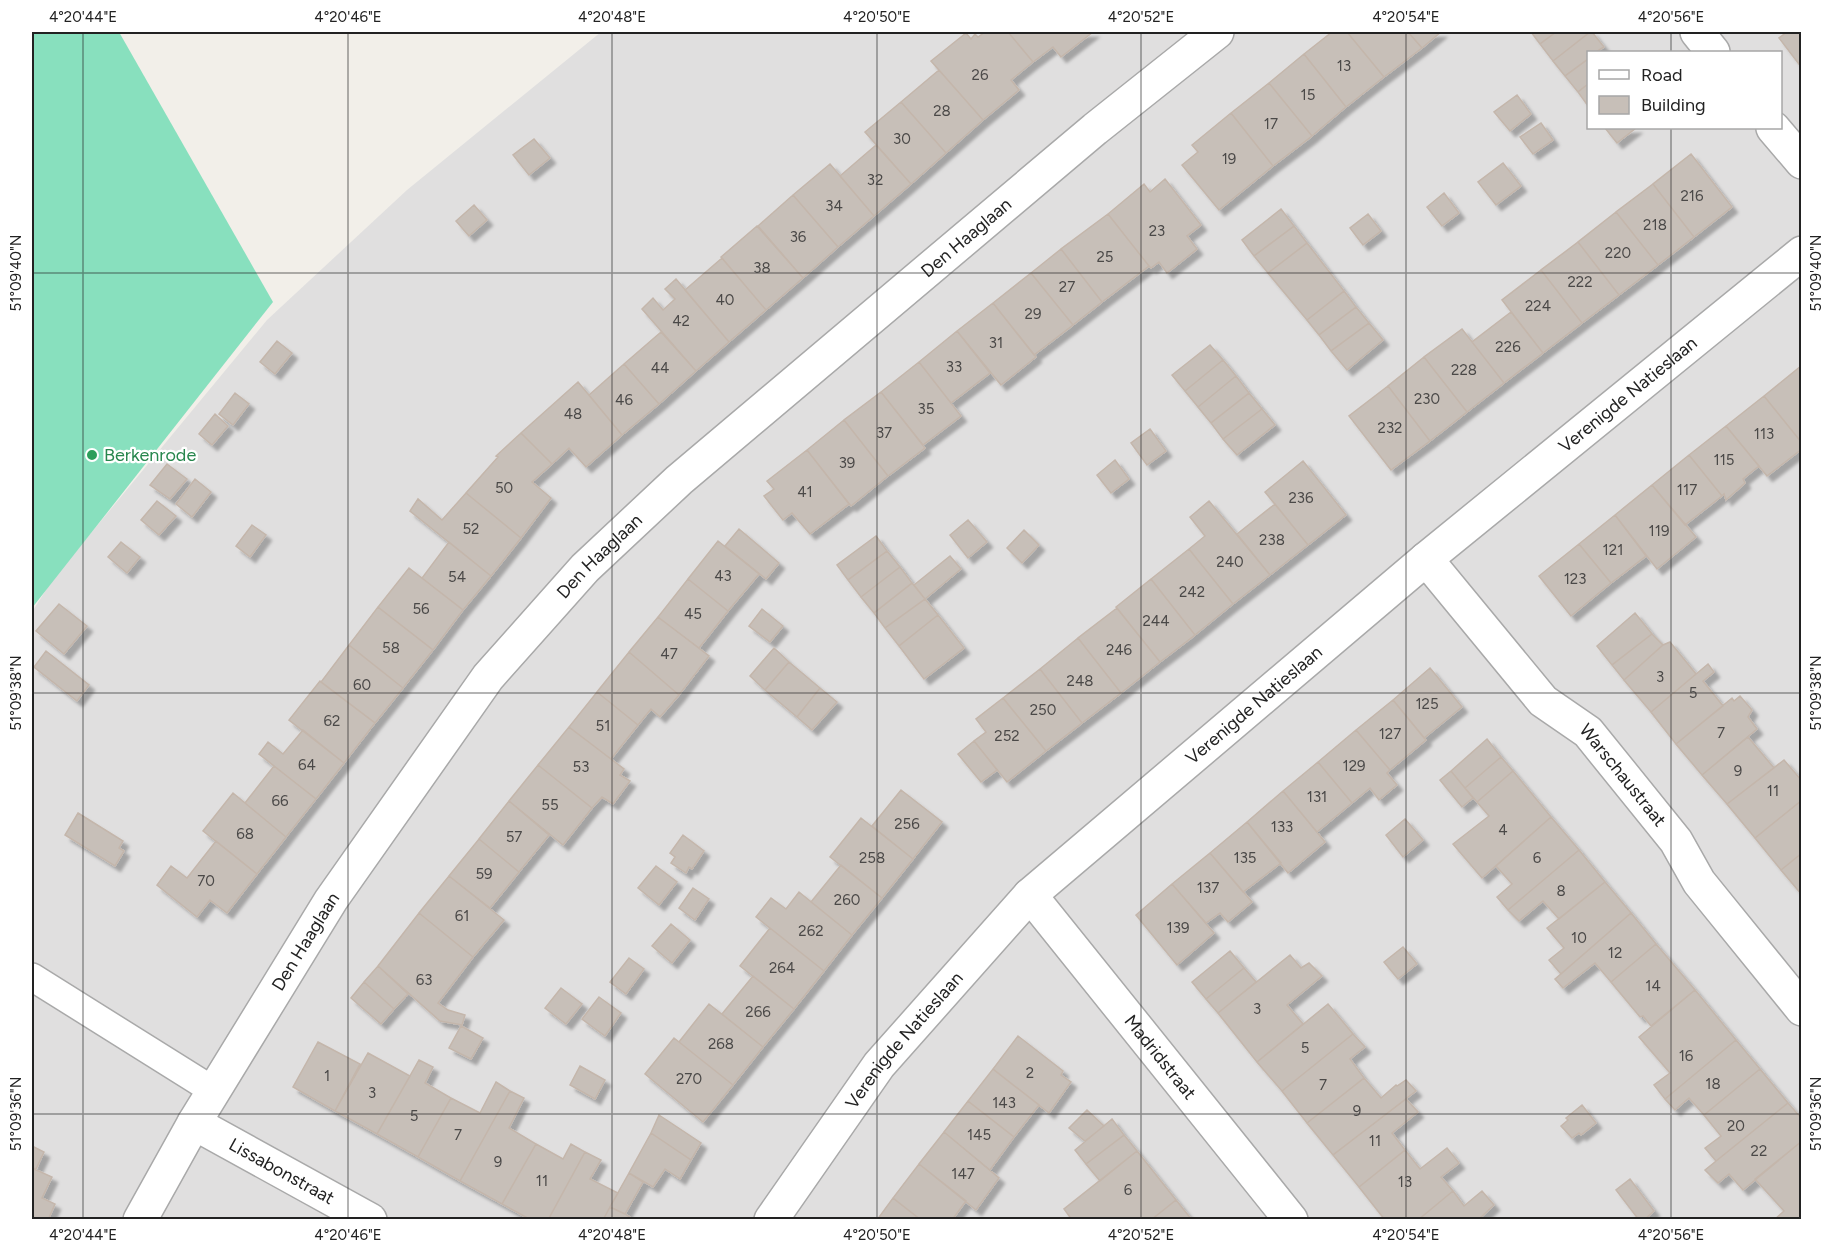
<svg xmlns="http://www.w3.org/2000/svg" width="1833" height="1251" font-family="Figtree,sans-serif">
	<defs>
		<filter id="shadow"><feDropShadow dx="5.5" dy="5.5" stdDeviation="1.5" flood-color="#0004"/></filter>
	</defs>
	<rect width="100%" height="100%" fill="#f2efe9"/>
	<!-- residential -->
	<path fill="#e0dfdf" fill-rule="evenodd" d="M601 32H1801V1219H32V612L53 579 267 320 407 190ZM1588 52H1780V128H1588Z"/>
	<!-- pitch -->
	<path fill="#88e0be" d="M32 32H119L273 302 32 608Z"/>
	<!-- building -->
	<path fill="#c7bfb8" stroke="#c4b6ab" stroke-width="1.5" filter="url(#shadow)" d="M985 32H1008L1033 62 1011 80 1019 90 983 120 931 61 966 33 971 39 975 34 978 37Z
		M1008 32H1093L1061 57 1053 47 1033 62Z
		M1332 32H1347L1384 77 1346 107 1304 54Z
		M1347 32H1408L1422 48 1384 77Z
		M1408 32H1441L1422 48Z
		M1531 32H1556L1540 44Z
		M1556 32H1590L1553 61 1540 44Z
		M1590 32H1592L1604 47 1596 52H1588V59L1565 76 1553 61Z
		M1787 32H1802V68L1779 38Z
		M1304 54 1346 107 1312 136 1269 83Z
		M1588 59V84L1578 92 1565 76Z
		M939 70 983 120 946 153 901 102Z
		M1269 83 1312 136 1273 166 1231 113Z
		M1588 84V106L1578 92Z
		M1517 95 1531 114 1510 131 1494 112Z
		M901 102 946 153 911 184 865 132Z
		M1231 113 1273 166 1219 210 1182 165 1198 152 1192 145Z
		M1541 123 1553 140 1533 154 1520 137Z
		M1605 128H1636L1617 143Z
		M534 139 550 158 529 175 513 155Z
		M876 145 911 184 874 216 840 176Z
		M1691 154 1732 207 1694 237 1653 184Z
		M1503 163 1521 186 1496 205 1478 182Z
		M830 164 874 216 838 247 793 195Z
		M1165 179 1201 225 1187 236 1197 249 1167 273 1159 262 1151 268 1149 266 1108 214 1144 184 1150 192Z
		M1653 184 1694 237 1658 265 1616 212Z
		M1444 193 1459 213 1442 226 1427 207Z
		M793 195 838 247 803 278 758 226Z
		M474 205 487 220 469 236 456 221Z
		M1281 209 1294 226 1254 256 1242 240Z
		M1616 212 1658 265 1619 295 1578 242Z
		M1108 214 1149 266 1102 302 1061 249Z
		M1368 214 1381 231 1363 245 1350 228Z
		M757 226 803 278 766 310 721 257Z
		M1294 226 1307 243 1268 273 1254 256Z
		M1578 242 1619 295 1582 323 1541 270Z
		M1307 243 1344 291 1307 320 1268 273Z
		M1061 249 1102 302 1073 325 1031 273Z
		M722 258 766 310 729 342 685 290Z
		M1541 270 1582 323 1543 353 1502 300Z
		M1031 273 1073 325 1034 355 993 303Z
		M676 279 729 342 696 371 642 309 653 298 663 310 675 299 665 289Z
		M1344 291 1356 307 1319 335 1307 320Z
		M993 303 1036 357 1001 385 957 331Z
		M1356 307 1369 323 1331 351 1319 335Z
		M1511 312 1543 353 1504 383 1472 342Z
		M1369 323 1383 340 1347 370 1331 351Z
		M1462 329 1504 383 1467 412 1424 357Z
		M957 331 990 373 951 403 919 362Z
		M661 332 696 371 659 404 624 364Z
		M277 341 292 353 275 374 260 362Z
		M1210 345 1223 360 1185 391 1172 375Z
		M1424 357 1467 412 1430 441 1388 386Z
		M1223 360 1236 376 1198 407 1185 391Z
		M919 362 961 416 923 445 881 392Z
		M624 364 659 404 622 435 589 395Z
		M1801 366H1802V443L1764 396Z
		M1236 376 1249 393 1211 423 1198 407Z
		M578 382 622 435 586 467 569 448 552 464 521 433Z
		M1388 386 1430 441 1391 470 1349 416Z
		M881 392 925 448 888 476 844 420Z
		M235 393 249 404 233 425 219 414Z
		M1249 393 1262 409 1223 439 1211 423Z
		M1764 396 1802 443V449L1767 476 1726 426Z
		M1262 409 1275 425 1237 455 1223 439Z
		M215 414 228 426 212 445 199 434Z
		M844 420 888 476 851 506 807 450Z
		M1726 426 1759 466 1743 479 1745 483 1726 500 1724 494 1722 496 1689 455Z
		M1150 429 1166 451 1147 465 1131 443Z
		M521 433 552 464 532 482 551 498 521 538 466 493 498 457 496 456Z
		M807 450 849 504 810 534 792 513 783 520 764 496 774 489 767 481Z
		M1689 455 1722 496 1685 525 1652 485Z
		M1115 460 1129 479 1111 493 1097 475Z
		M1303 461 1346 515 1308 545 1265 492Z
		M167 464 187 479 170 499 150 485Z
		M195 479 211 492 192 517 176 504Z
		M1652 485 1696 537 1657 569 1615 515Z
		M466 493 521 538 491 576 410 511 418 499 442 520Z
		M157 501 176 516 159 535 141 520Z
		M1209 501 1270 575 1233 604 1189 549 1205 536 1190 517Z
		M1275 504 1308 545 1270 575 1237 534Z
		M1615 515 1646 556 1611 583 1579 544Z
		M968 520 987 542 968 558 950 535Z
		M252 525 266 535 250 557 236 546Z
		M739 529 779 563 766 579 725 546Z
		M1024 530 1039 545 1022 563 1007 548Z
		M876 536 887 551 848 580 837 565Z
		M718 541 759 574 728 611 688 579Z
		M121 542 140 557 127 573 108 557Z
		M449 542 491 576 463 610 422 578Z
		M1579 544 1611 583 1571 616 1539 576Z
		M1189 549 1233 604 1195 635 1151 579Z
		M887 551 900 567 861 597 848 580Z
		M950 556 961 569 925 599 914 585Z
		M900 567 912 583 874 613 861 597Z
		M409 568 463 610 433 650 378 607Z
		M688 579 728 611 699 648 658 617Z
		M1151 579 1195 635 1160 662 1116 607Z
		M912 583 925 599 885 628 874 613Z
		M925 599 938 615 899 646 885 628Z
		M59 604 87 626 64 654 36 631Z
		M378 607 433 650 403 688 349 645Z
		M1117 608 1160 662 1121 693 1078 638Z
		M762 609 783 626 770 642 749 626Z
		M1635 613 1652 634 1612 665 1597 646Z
		M938 615 964 648 924 679 899 646Z
		M658 617 709 656 679 695 629 652Z
		M1652 634 1663 645 1624 680 1612 665Z
		M1078 638 1121 693 1082 723 1040 669Z
		M1670 642 1696 674 1651 712 1624 680 1663 645Z
		M349 645 403 688 375 723 321 682Z
		M774 648 789 662 765 690 750 676Z
		M46 651 89 685 77 701 34 667Z
		M629 652 679 695 660 717 651 709 638 725 597 692Z
		M789 662 820 688 797 717 765 690Z
		M1708 664 1714 672 1703 681 1723 706 1676 744 1651 712Z
		M1430 668 1462 707 1424 738 1393 700Z
		M1040 669 1082 723 1046 751 1003 698Z
		M320 681 375 723 344 763 289 720Z
		M820 688 837 702 812 730 797 717Z
		M597 692 638 725 611 759 569 727Z
		M1740 696 1752 710 1748 717 1757 729 1702 775 1676 744 1732 698 1734 701Z
		M1003 698 1046 751 1007 782 974 741 986 732 976 719Z
		M1393 700 1426 740 1390 770 1356 730Z
		M569 727 624 769 620 775 630 781 613 804 602 797 592 808 538 765Z
		M303 730 344 763 316 799 259 754 268 742 283 754Z
		M1356 730 1390 770 1387 773 1397 785 1379 800 1370 788 1352 803 1318 762Z
		M1748 737 1774 768 1727 804 1702 775Z
		M1487 739 1501 757 1465 788 1451 771Z
		M974 741 997 770 981 782 958 754Z
		M1501 757 1513 771 1477 802 1465 788Z
		M1784 760 1802 781V800L1755 838 1727 804Z
		M1318 762 1352 803 1317 832 1283 791Z
		M538 765 592 808 563 845 509 801Z
		M274 766 316 799 286 837 245 803Z
		M1451 771 1473 798 1462 807 1440 780Z
		M1513 771 1551 817 1482 878 1453 844 1489 816 1477 802Z
		M901 790 942 822 913 859 872 826Z
		M1283 791 1325 842 1288 873 1247 822Z
		M233 793 286 837 257 874 203 831Z
		M509 801 549 835 519 872 479 839Z
		M1801 801 1802 853 1781 870 1755 838Z
		M78 813 123 841 119 848 124 851 115 866 65 835Z
		M1551 817 1579 850 1508 910 1497 897 1512 884 1496 866Z
		M861 818 913 859 882 898 830 857Z
		M1405 819 1423 840 1403 857 1386 835Z
		M1247 822 1281 863 1243 892 1210 853Z
		M683 835 704 851 692 869 689 867 686 873 671 863 675 857 670 853Z
		M479 839 519 872 490 908 449 876Z
		M216 841 257 874 227 913 210 900 197 917 157 885 171 866 187 878Z
		M1579 850 1605 882 1559 919 1543 901 1519 921 1508 910Z
		M1210 853 1252 902 1228 922 1220 913 1206 923 1172 884Z
		M1802 853V895L1781 870Z
		M841 865 882 898 852 935 811 902Z
		M656 866 677 882 659 905 638 888Z
		M449 876 504 920 473 957 419 913Z
		M1605 882 1631 913 1561 974 1549 960 1564 948 1547 928Z
		M1172 884 1214 933 1177 965 1136 915Z
		M693 888 709 899 695 920 679 908Z
		M799 892 852 935 824 971 756 917 771 898 786 909Z
		M419 913 473 957 438 1003 448 1010 465 1015 462 1025 440 1021 378 966Z
		M1631 913 1656 944 1611 982 1595 963 1563 988 1555 979Z
		M671 924 690 940 672 963 652 946Z
		M770 928 824 971 794 1009 740 966Z
		M1656 944 1695 990 1651 1026 1643 1016 1640 1017 1611 982Z
		M1403 947 1417 964 1398 979 1384 962Z
		M1230 951 1244 968 1206 999 1192 982Z
		M1290 955 1301 968 1309 963 1322 976 1287 1005 1303 1024 1257 1062 1218 1013Z
		M629 958 644 969 626 994 610 982Z
		M378 966 408 994 394 1009 364 982Z
		M1244 968 1256 982 1218 1013 1206 999Z
		M753 976 794 1009 763 1047 722 1014Z
		M364 982 394 1009 381 1024 351 998Z
		M561 988 582 1004 566 1024 545 1008Z
		M1695 990 1736 1040 1665 1099 1654 1085 1670 1073 1639 1037Z
		M599 997 621 1013 605 1036 582 1019Z
		M709 1004 763 1047 733 1085 679 1042Z
		M1328 1004 1353 1034 1282 1091 1257 1062Z
		M461 1026 483 1038 471 1059 449 1048Z
		M1353 1034 1365 1047 1350 1059 1364 1078 1307 1123 1282 1091Z
		M1018 1036 1063 1071 1061 1075 1071 1082 1049 1113 993 1069Z
		M674 1038 733 1085 703 1122 645 1074Z
		M1736 1040 1760 1069 1704 1115 1689 1098 1675 1110 1665 1099Z
		M318 1042 360 1064 335 1111 293 1087Z
		M368 1053 410 1076 377 1134 335 1111Z
		M419 1060 433 1067 425 1083 451 1098 418 1157 377 1134Z
		M580 1066 605 1080 595 1099 570 1085Z
		M993 1069 1039 1105 1014 1137 968 1101Z
		M1760 1069 1788 1103 1716 1161 1705 1148 1721 1136 1704 1115Z
		M1364 1078 1381 1098 1396 1085 1397 1086 1406 1080 1416 1091 1333 1155 1307 1123Z
		M496 1082 510 1091 460 1181 418 1157 451 1098 480 1113Z
		M510 1091 524 1098 509 1128 536 1144 502 1204 460 1181Z
		M1406 1099 1418 1112 1392 1133 1405 1150 1359 1187 1333 1155Z
		M968 1101 1014 1137 990 1170 944 1132Z
		M1788 1103 1802 1119V1141L1743 1190 1729 1174 1718 1183 1705 1170Z
		M1582 1105 1596 1123 1581 1135 1579 1133 1572 1138 1561 1126 1568 1120 1566 1118Z
		M1087 1110 1104 1126 1085 1141 1069 1128Z
		M659 1115 701 1143 691 1160 651 1133Z
		M1112 1119 1124 1135 1086 1164 1075 1150Z
		M944 1132 999 1178 976 1210 919 1164Z
		M651 1133 691 1160 680 1179 665 1169 653 1187 629 1173Z
		M1124 1135 1137 1151 1100 1181 1086 1164Z
		M1802 1141V1220H1774L1784 1211 1755 1179Z
		M536 1144 563 1159 571 1144 585 1152 548 1220H531L502 1204Z
		M32 1146 44 1152 36 1169 32 1168Z
		M1447 1148 1459 1163 1441 1177 1453 1191 1418 1220H1385L1359 1187 1405 1150 1420 1169Z
		M1137 1151 1176 1200 1151 1220H1072L1064 1209Z
		M585 1152 601 1160 590 1179 618 1193 610 1207 603 1220H548Z
		M919 1164 966 1201 952 1220H921L893 1198Z
		M32 1168 52 1177 42 1198 55 1204 48 1220H32Z
		M629 1173 643 1182 625 1214 610 1207Z
		M1630 1179 1654 1211 1644 1220H1639L1616 1190Z
		M1453 1191 1464 1206 1482 1191 1494 1205 1478 1220H1418Z
		M893 1198 921 1220H877Z
		M1176 1200 1192 1220H1151Z
		M610 1207 625 1214 634 1220H603Z"/>
	<g fill="none" stroke-linecap="round" stroke-linejoin="round">
		<defs>
			<path id="lane" d="M32 977 214 1091"/>
			<g id="street">
				<path d="M1697 32 1713 52"/>
				<path d="M1773 128 1802 162"/>
				<path id="s1" d="M1426 559 1543 701 1588 732 1676 841 1699 882 1802 1009"/>
				<path id="s2" d="M1030 895 1291 1220"/>
				<path id="s3" d="M194 1123 370 1220"/>
				<path id="s4" d="M140 1220 194 1123 331 900 488 677 585 568 679 480 1095 129 1217 32"/>
				<path id="s5" d="M771 1220 879 1065 1030 895 1426 559 1802 253"/>
			</g>
		</defs>
		<!-- lane casing -->
		<use href="#lane" stroke="#a9a9a9" stroke-width="30"/>
		<!-- street casing -->
		<use href="#street" stroke="#a9a9a9" stroke-width="36"/>
		<!-- lane -->
		<use href="#lane" stroke="#fff" stroke-width="27"/>
		<!-- street -->
		<use href="#street" stroke="#fff" stroke-width="33"/>
	</g>
	<!-- ticks -->
	<path fill="none" stroke="#222" stroke-width="1.5" stroke-opacity="0.45" d="M83 32V1220M348 32V1220M612 32V1220M877 32V1220M1141 32V1220M1406 32V1220M1671 32V52M1671 128V1220M32 273H1802M32 693H1802M32 1114H1802"/>
	<!-- markers -->
	<circle fill="#2e9e5b" stroke="#fff" stroke-width="2" cx="92" cy="455" r="6"/>
	<g text-anchor="middle" dominant-baseline="central" stroke-width="4.5" stroke-linejoin="round" paint-order="stroke">
		<!-- number labels -->
		<g font-size="15" fill="#4b4948">
			<text x="1344" y="66">13</text>
			<text x="980" y="75">26</text>
			<text x="1308" y="95">15</text>
			<text x="942" y="111">28</text>
			<text x="1271" y="124">17</text>
			<text x="902" y="139">30</text>
			<text x="1229" y="159">19</text>
			<text x="875" y="180">32</text>
			<text x="1692" y="196">216</text>
			<text x="834" y="206">34</text>
			<text x="1655" y="225">218</text>
			<text x="1157" y="231">23</text>
			<text x="798" y="237">36</text>
			<text x="1618" y="253">220</text>
			<text x="1105" y="257">25</text>
			<text x="762" y="268">38</text>
			<text x="1580" y="282">222</text>
			<text x="1067" y="287">27</text>
			<text x="725" y="300">40</text>
			<text x="1538" y="306">224</text>
			<text x="1033" y="314">29</text>
			<text x="681" y="321">42</text>
			<text x="996" y="343">31</text>
			<text x="1508" y="347">226</text>
			<text x="954" y="367">33</text>
			<text x="660" y="368">44</text>
			<text x="1464" y="370">228</text>
			<text x="1427" y="399">230</text>
			<text x="624" y="400">46</text>
			<text x="926" y="409">35</text>
			<text x="573" y="414">48</text>
			<text x="1390" y="428">232</text>
			<text x="884" y="433">37</text>
			<text x="1764" y="434">113</text>
			<text x="1724" y="460">115</text>
			<text x="847" y="463">39</text>
			<text x="504" y="488">50</text>
			<text x="1687" y="490">117</text>
			<text x="805" y="492">41</text>
			<text x="1301" y="498">236</text>
			<text x="471" y="529">52</text>
			<text x="1659" y="531">119</text>
			<text x="1272" y="540">238</text>
			<text x="1613" y="550">121</text>
			<text x="1230" y="562">240</text>
			<text x="723" y="576">43</text>
			<text x="457" y="577">54</text>
			<text x="1575" y="579">123</text>
			<text x="1192" y="592">242</text>
			<text x="421" y="609">56</text>
			<text x="693" y="614">45</text>
			<text x="1156" y="621">244</text>
			<text x="391" y="648">58</text>
			<text x="1119" y="650">246</text>
			<text x="669" y="654">47</text>
			<text x="1660" y="677">3</text>
			<text x="1080" y="681">248</text>
			<text x="362" y="685">60</text>
			<text x="1693" y="693">5</text>
			<text x="1427" y="704">125</text>
			<text x="1043" y="710">250</text>
			<text x="332" y="721">62</text>
			<text x="603" y="726">51</text>
			<text x="1721" y="733">7</text>
			<text x="1390" y="734">127</text>
			<text x="1007" y="736">252</text>
			<text x="307" y="765">64</text>
			<text x="1354" y="766">129</text>
			<text x="581" y="767">53</text>
			<text x="1738" y="771">9</text>
			<text x="1773" y="791">11</text>
			<text x="1317" y="797">131</text>
			<text x="280" y="801">66</text>
			<text x="550" y="805">55</text>
			<text x="907" y="824">256</text>
			<text x="1282" y="827">133</text>
			<text x="1503" y="830">4</text>
			<text x="245" y="834">68</text>
			<text x="514" y="837">57</text>
			<text x="872" y="858">258</text>
			<text x="1245" y="858">135</text>
			<text x="1537" y="858">6</text>
			<text x="484" y="874">59</text>
			<text x="206" y="881">70</text>
			<text x="1208" y="888">137</text>
			<text x="1561" y="891">8</text>
			<text x="847" y="900">260</text>
			<text x="462" y="916">61</text>
			<text x="1178" y="928">139</text>
			<text x="811" y="931">262</text>
			<text x="1579" y="938">10</text>
			<text x="1615" y="953">12</text>
			<text x="782" y="968">264</text>
			<text x="424" y="980">63</text>
			<text x="1653" y="986">14</text>
			<text x="1257" y="1009">3</text>
			<text x="758" y="1012">266</text>
			<text x="721" y="1044">268</text>
			<text x="1305" y="1048">5</text>
			<text x="1686" y="1056">16</text>
			<text x="1030" y="1073">2</text>
			<text x="327" y="1076">1</text>
			<text x="689" y="1079">270</text>
			<text x="1713" y="1084">18</text>
			<text x="1323" y="1085">7</text>
			<text x="372" y="1093">3</text>
			<text x="1004" y="1103">143</text>
			<text x="1357" y="1111">9</text>
			<text x="414" y="1116">5</text>
			<text x="1736" y="1126">20</text>
			<text x="458" y="1135">7</text>
			<text x="979" y="1135">145</text>
			<text x="1375" y="1141">11</text>
			<text x="1759" y="1151">22</text>
			<text x="498" y="1162">9</text>
			<text x="963" y="1174">147</text>
			<text x="542" y="1181">11</text>
			<text x="1405" y="1182">13</text>
			<text x="1128" y="1190">6</text>
		</g>
		<!-- street labels -->
		<g font-size="18" fill="#222" stroke="#fff">
			<text stroke="none"><textPath href="#s4" startOffset="1296">Den Haaglaan</textPath></text>
			<text stroke="none"><textPath href="#s5" startOffset="1196">Verenigde Natieslaan</textPath></text>
			<text stroke="none"><textPath href="#s4" startOffset="810">Den Haaglaan</textPath></text>
			<text stroke="none"><textPath href="#s5" startOffset="710">Verenigde Natieslaan</textPath></text>
			<text stroke="none"><textPath href="#s1" startOffset="294">Warschaustraat</textPath></text>
			<text stroke="none"><textPath href="#s4" startOffset="324">Den Haaglaan</textPath></text>
			<text stroke="none"><textPath href="#s5" startOffset="224">Verenigde Natieslaan</textPath></text>
			<text stroke="none"><textPath href="#s2" startOffset="208">Madridstraat</textPath></text>
			<text stroke="none"><textPath href="#s3" startOffset="100">Lissabonstraat</textPath></text>
		</g>
		<!-- leisure labels -->
		<g font-size="18" fill="#27864d" stroke="#fff" text-anchor="start">
			<text x="104" y="455">Berkenrode</text>
		</g>
	</g>
	<!-- border -->
	<rect width="1833" height="1251" fill="none" stroke="#ffffff" stroke-width="66"/>
	<!-- legend -->
	<rect x="1587" y="51" width="195" height="78" fill="#ffffff" stroke="#a7a7a7" stroke-width="1.5"/>
	<rect x="1599" y="70" width="30" height="9" fill="#ffffff" stroke="#a7a7a7" stroke-width="1.5"/>
	<text x="1641" y="81" font-size="18" fill="#222222">Road</text>
	<rect x="1599" y="96" width="30" height="18" fill="#c7bfb8" stroke="#a7a7a7" stroke-width="1.5"/>
	<text x="1641" y="111" font-size="18" fill="#222222">Building</text>
	<rect x="33" y="33" width="1767" height="1185" fill="none" stroke="#222" stroke-width="2"/>
	<g font-size="15" text-anchor="middle" fill="#222">
		<text x="83" y="22">4°20'44"E</text>
		<text x="348" y="22">4°20'46"E</text>
		<text x="612" y="22">4°20'48"E</text>
		<text x="877" y="22">4°20'50"E</text>
		<text x="1141" y="22">4°20'52"E</text>
		<text x="1406" y="22">4°20'54"E</text>
		<text x="1671" y="22">4°20'56"E</text>
		<text transform="translate(16 273) rotate(-90)" y="5">51°09'40"N</text>
		<text transform="translate(1816 273) rotate(-90)" y="5">51°09'40"N</text>
		<text transform="translate(16 693) rotate(-90)" y="5">51°09'38"N</text>
		<text transform="translate(1816 693) rotate(-90)" y="5">51°09'38"N</text>
		<text transform="translate(16 1114) rotate(-90)" y="5">51°09'36"N</text>
		<text transform="translate(1816 1114) rotate(-90)" y="5">51°09'36"N</text>
		<text x="83" y="1240">4°20'44"E</text>
		<text x="348" y="1240">4°20'46"E</text>
		<text x="612" y="1240">4°20'48"E</text>
		<text x="877" y="1240">4°20'50"E</text>
		<text x="1141" y="1240">4°20'52"E</text>
		<text x="1406" y="1240">4°20'54"E</text>
		<text x="1671" y="1240">4°20'56"E</text>
	</g>
</svg>
